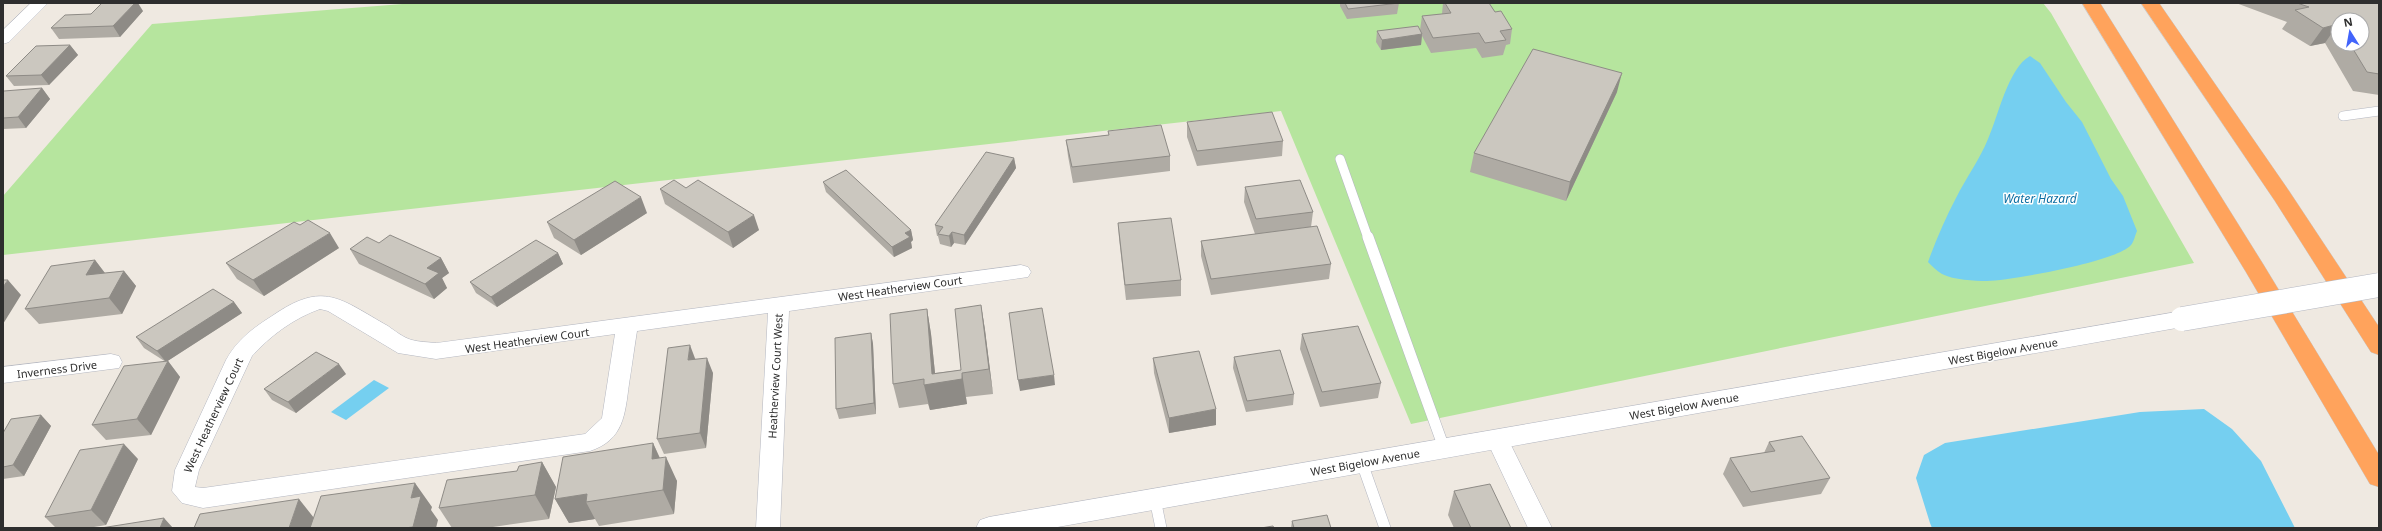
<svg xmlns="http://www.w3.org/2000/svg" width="2382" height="531" font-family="'Noto Sans',sans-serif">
	<rect width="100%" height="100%" fill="#efe9e1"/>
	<!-- green -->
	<path fill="#b6e59e" d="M415 3H2043L2051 13 2194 263 1411 424 1281 111 3 255V196L152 24Z"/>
	<!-- water -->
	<path fill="#75cff0" d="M2030 56 2040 63 2066 102 2082 122 2111 179 2123 196 2137 231C2135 235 2134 242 2131 245 2116 262 2012 280 1987 281 1974 281 1954 280 1942 274 1937 271 1932 266 1928 262 1936 240 1945 219 1956 198 1966 178 1980 159 1988 139 1998 117 2008 68 2030 56Z
		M374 380 389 388 346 420 331 412Z
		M2204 409 2232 429 2261 461 2295 528H1932L1930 523 1916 478 1924 455 1945 443 2140 412Z"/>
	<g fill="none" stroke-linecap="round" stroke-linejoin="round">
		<defs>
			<path id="service-far1" d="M2343 116 2379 111
				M1340 159 1368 238"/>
			<path id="service" d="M1368 237 1444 448
				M1362 463 1385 528
				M1155 499 1161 528"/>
			<path id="minor" d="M31 3H48L9 42 3 44V30Z
				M1021 265 1028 267 1031 272 1028 277 789 311 780 528H756L768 313 637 331C634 349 632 366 629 384 625 414 624 440 590 451L203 508 182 503 172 491 175 470 226 360C237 340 253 328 272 316 324 280 340 299 388 326 395 331 404 338 412 340 419 342 428 342 436 343ZM320 309 328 311 398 353 436 359 615 334 602 418 585 434 203 488 195 487 199 470 252 356C270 336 294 318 320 309Z
				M111 354 119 356 122 362 119 368 3 383V367Z
				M1497 430 1505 433 1552 528H1528L1486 439 1489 433Z"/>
			<path id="tertiary" d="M2182 311 2190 313 2193 319 2190 325 2182 327 1052 528H976L980 520 989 517Z"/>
			<path id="motorway" d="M2082 3H2100L2263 264 2379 455V487L2370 484 2246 272Z
				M2141 3H2159L2289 191 2379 327V355L2371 352 2275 201Z"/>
		</defs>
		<!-- service-far1 casing -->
		<use href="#service-far1" stroke="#b4b7c1" stroke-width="10"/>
		<!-- service casing -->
		<use href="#service" stroke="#b4b7c1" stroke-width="12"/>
		<!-- minor casing -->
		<use href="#minor" stroke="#b4b7c1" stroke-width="1"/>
		<!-- tertiary casing -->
		<use href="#tertiary" stroke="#b4b7c1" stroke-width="1"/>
		<!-- motorway casing -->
		<use href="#motorway" stroke="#c9c9c9" stroke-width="1"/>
		<!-- service-far1 -->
		<use href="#service-far1" stroke="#fff" stroke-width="9"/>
		<!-- service -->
		<use href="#service" stroke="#fff" stroke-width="11"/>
		<!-- minor -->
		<use href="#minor" fill="#fff" fill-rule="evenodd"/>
		<!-- tertiary -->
		<use href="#tertiary" fill="#fff" fill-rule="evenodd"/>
		<!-- motorway -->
		<use href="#motorway" fill="#ffa35c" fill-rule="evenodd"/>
		<defs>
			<path id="tertiary-bridge" d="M2182 319 2379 285"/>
		</defs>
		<!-- tertiary-bridge casing -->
		<use href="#tertiary-bridge" stroke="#b4b7c1" stroke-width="25" stroke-linecap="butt"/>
		<!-- tertiary-bridge -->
		<use href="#tertiary-bridge" stroke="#fff" stroke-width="24"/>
	</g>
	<!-- wall -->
	<path fill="#afaba4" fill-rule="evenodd" d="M1340 3H1399L1397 14 1347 19 1340 6Z
		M1443 3H1489L1495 12 1512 29 1510 44 1506 45 1503 55 1482 58 1476 48 1431 53 1422 36 1421 45 1381 50 1376 42 1377 31 1420 30 1422 16 1442 14Z
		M2236 3H2379V95L2353 91 2325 43 2310 46 2282 29 2287 22ZM2338 20 2362 44H2338Z
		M143 11 120 37 59 39 51 28 91 14Z
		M70 45 78 55 49 85 14 86 6 76Z
		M42 88 50 99 26 128 3 129V92Z
		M1617 92 1566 201 1470 172 1474 153Z
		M1187 122 1283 141 1282 156 1197 166 1187 137Z
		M1108 131 1170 156V171L1073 183 1068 156 1066 140 1109 135Z
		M1014 158 1016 168 965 245 954 243 951 247 940 244 938 236H937L935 225Z
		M823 182 911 230 913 240 911 242 912 248 894 257 826 192Z
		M1245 187 1313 212 1311 227 1331 264 1329 279 1211 295 1201 256V241L1255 234 1244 202Z
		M686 188 759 230 733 248 665 204 660 189Z
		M647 213 581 255 554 238 547 222Z
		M1118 223 1181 280V296L1126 300 1119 238Z
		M379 243 441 258 449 273 442 278 447 288 434 299 359 264 350 249Z
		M339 248 264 296 237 279 226 263Z
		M558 253 563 264 497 307 476 293 470 282Z
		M95 260 105 273 124 271 136 286 122 314 39 324 25 309Z
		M234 302 242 313 166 362 144 348 136 337Z
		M981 305 985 330 993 394 966 397 967 404 930 410 928 404 899 408 893 384 927 309 931 334 935 373 961 370Z
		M871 333 873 344 876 414 839 419 836 409Z
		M1302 334 1381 383 1378 398 1320 407 1300 349Z
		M1234 357 1294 394 1293 405 1246 412 1233 368Z
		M1153 358 1216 425 1169 433 1154 373Z
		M695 359 713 373 706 448 664 454 657 439Z
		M168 361 180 377 151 435 106 440 92 425Z
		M346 374 296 413 272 400 264 389Z
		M41 415 51 426 24 476 3 479V433Z
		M1769 442 1830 478 1821 494 1743 507 1723 474 1730 458 1764 453Z
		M653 443 660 458 677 481 674 514 599 526 595 519 569 523 555 499Z
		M138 459 106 525 88 528H56L45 517Z
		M542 462 556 487 549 519 486 528H452L439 508 517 471Z
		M1454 491 1511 528H1454L1448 515Z
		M1292 521 1331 528H1291Z"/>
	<!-- shaded-wall -->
	<path fill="#8e8b86" d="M135 3H138L143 11 120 37 113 26Z
		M2338 24 2325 43 2310 46 2323 28Z
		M1422 34 1421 45 1381 50 1382 40Z
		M70 45 78 55 49 85 41 75Z
		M1622 73 1617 92 1566 201 1570 182Z
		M42 88 50 99 26 128 18 117Z
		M1014 158 1016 168 965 245 964 235Z
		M641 197 647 213 581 255 574 240Z
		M754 215 759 230 733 248 728 232Z
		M911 230 913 240 911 242 912 248 894 257 892 247 905 233Z
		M952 232 954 243 951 247 949 236Z
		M330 233 339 248 264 296 253 280Z
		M558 253 563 264 497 307 491 297Z
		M441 258 449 273 442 278 447 288 434 299 425 284 427 268Z
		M95 260 107 276 86 275Z
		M124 271 136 286 122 314 109 298Z
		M8 280 21 295 3 324V287Z
		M234 302 242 313 166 362 157 351Z
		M981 305 985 330 993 394 989 369Z
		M927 309 931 334 936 383 962 373 967 404 930 410 924 385 932 374Z
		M871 333 873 344 876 414 874 403Z
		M690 345 696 361 688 360Z
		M707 358 713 373 706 448 700 433Z
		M168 361 180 377 151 435 137 419Z
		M339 364 346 374 296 413 288 402Z
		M1054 375 1055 385 1020 391 1018 380Z
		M1216 409V425L1169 433V418Z
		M41 415 51 426 24 476 13 465Z
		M653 443 664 468 652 459Z
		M124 444 138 459 106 525 91 510Z
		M666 457 677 481 674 514 663 490Z
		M542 462 556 487 549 519 535 495Z
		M415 483 432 507 431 510 438 520 436 528H414L413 527 411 498Z
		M587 494 586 502 595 519 569 523 555 499Z
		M299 499 318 523 317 528H289Z
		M164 518 173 528H160Z"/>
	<!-- building -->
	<path fill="#cbc7bf" stroke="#8e8b86" d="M102 3H135L113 26 51 28 65 15 91 14Z
		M1345 3H1399L1348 9Z
		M1445 3H1489L1495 12 1501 11 1512 29 1500 31 1506 40 1485 43 1479 33 1433 38 1422 16 1451 13Z
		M2297 3H2379V74L2367 72 2350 44H2362V20H2338V25V24L2323 28 2295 10 2309 7Z
		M1418 26 1422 34 1382 40 1377 31Z
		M70 45 41 75 6 76 36 46Z
		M1533 49 1622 73 1570 182 1474 153Z
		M42 88 18 117 3 118V92L4 91Z
		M1272 112 1283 141 1197 151 1187 122Z
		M1161 125 1170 156 1072 167 1066 140 1109 135 1108 131Z
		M986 152 1014 158 964 235 952 232 949 236 938 234 943 227 935 225Z
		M846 170 911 230 905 233 910 237 892 247 823 182Z
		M674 180 686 188 698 180 754 215 728 232 660 189Z
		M1300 180 1313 212 1256 219 1245 187Z
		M615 181 641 197 574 240 547 222Z
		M1171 218 1181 280 1125 285 1118 223Z
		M308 220 330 233 253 280 226 263 294 222 300 225Z
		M1317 226 1331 264 1211 279 1201 241Z
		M390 235 441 258 427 268 439 273 425 284 350 249 367 237 379 243Z
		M536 240 558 253 491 297 470 282Z
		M95 260 86 275 124 271 109 298 25 309 51 266Z
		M3 280H8L3 287Z
		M213 289 234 302 157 351 136 337Z
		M981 305 989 369 962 373V379L924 385V379L893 384 890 314 927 309 932 374 961 370 955 309Z
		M1042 308 1054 375 1018 380 1009 313Z
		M1358 326 1381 383 1322 392 1302 334Z
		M871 333 874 403 836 409 835 338Z
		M690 345 688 360 707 358 700 433 657 439 668 348Z
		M1280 350 1294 394 1247 401 1234 357Z
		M1199 351 1216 409 1169 418 1153 358Z
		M316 352 339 364 288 402 264 389Z
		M168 361 137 419 92 425 124 366Z
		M41 415 13 465 3 467V433L11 419Z
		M1802 436 1830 478 1751 492 1730 458 1775 451 1769 442Z
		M653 443 652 459 666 457 663 490 586 502 587 494 555 499 563 457Z
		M124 444 91 510 45 517 80 450Z
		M542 462 535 495 439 508 447 480 517 471 519 466Z
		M415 483 411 498 421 496 413 527 404 528H310L321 496Z
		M1490 484 1511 528H1471L1454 491Z
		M299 499 289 528H194L200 514Z
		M1327 515 1331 528H1294L1292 521Z
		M164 518 160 528H101Z
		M1273 526 1274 528H1261Z"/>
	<g text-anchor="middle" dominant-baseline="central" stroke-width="3" stroke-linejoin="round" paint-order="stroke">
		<!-- street labels -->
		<g font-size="11" fill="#2e2e2e" stroke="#fff">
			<text transform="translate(900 288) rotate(-8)">West Heatherview Court</text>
			<text transform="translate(527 340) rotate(-8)">West Heatherview Court</text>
			<text transform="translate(2003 351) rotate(-10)">West Bigelow Avenue</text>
			<text transform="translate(57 369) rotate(-7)">Inverness Drive</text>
			<text transform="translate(775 376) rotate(-87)">Heatherview Court West</text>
			<text transform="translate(1684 406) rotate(-10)">West Bigelow Avenue</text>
			<text transform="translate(213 415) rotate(-65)">West Heatherview Court</text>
			<text transform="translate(1365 462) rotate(-10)">West Bigelow Avenue</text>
		</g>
		<!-- water labels -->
		<g font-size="12" font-style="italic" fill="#0d6fa3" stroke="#fff">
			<text x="2040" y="198">Water Hazard</text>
		</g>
	</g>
	<!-- border -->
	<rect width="2382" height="531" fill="none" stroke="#2e2e2e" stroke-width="8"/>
	<!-- north arrow -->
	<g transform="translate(2350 32) rotate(349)"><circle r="19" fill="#ffffff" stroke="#ababab"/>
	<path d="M0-3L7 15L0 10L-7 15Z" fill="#4264fb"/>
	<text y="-6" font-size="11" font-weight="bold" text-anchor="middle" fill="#2e2e2e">N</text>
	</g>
</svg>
